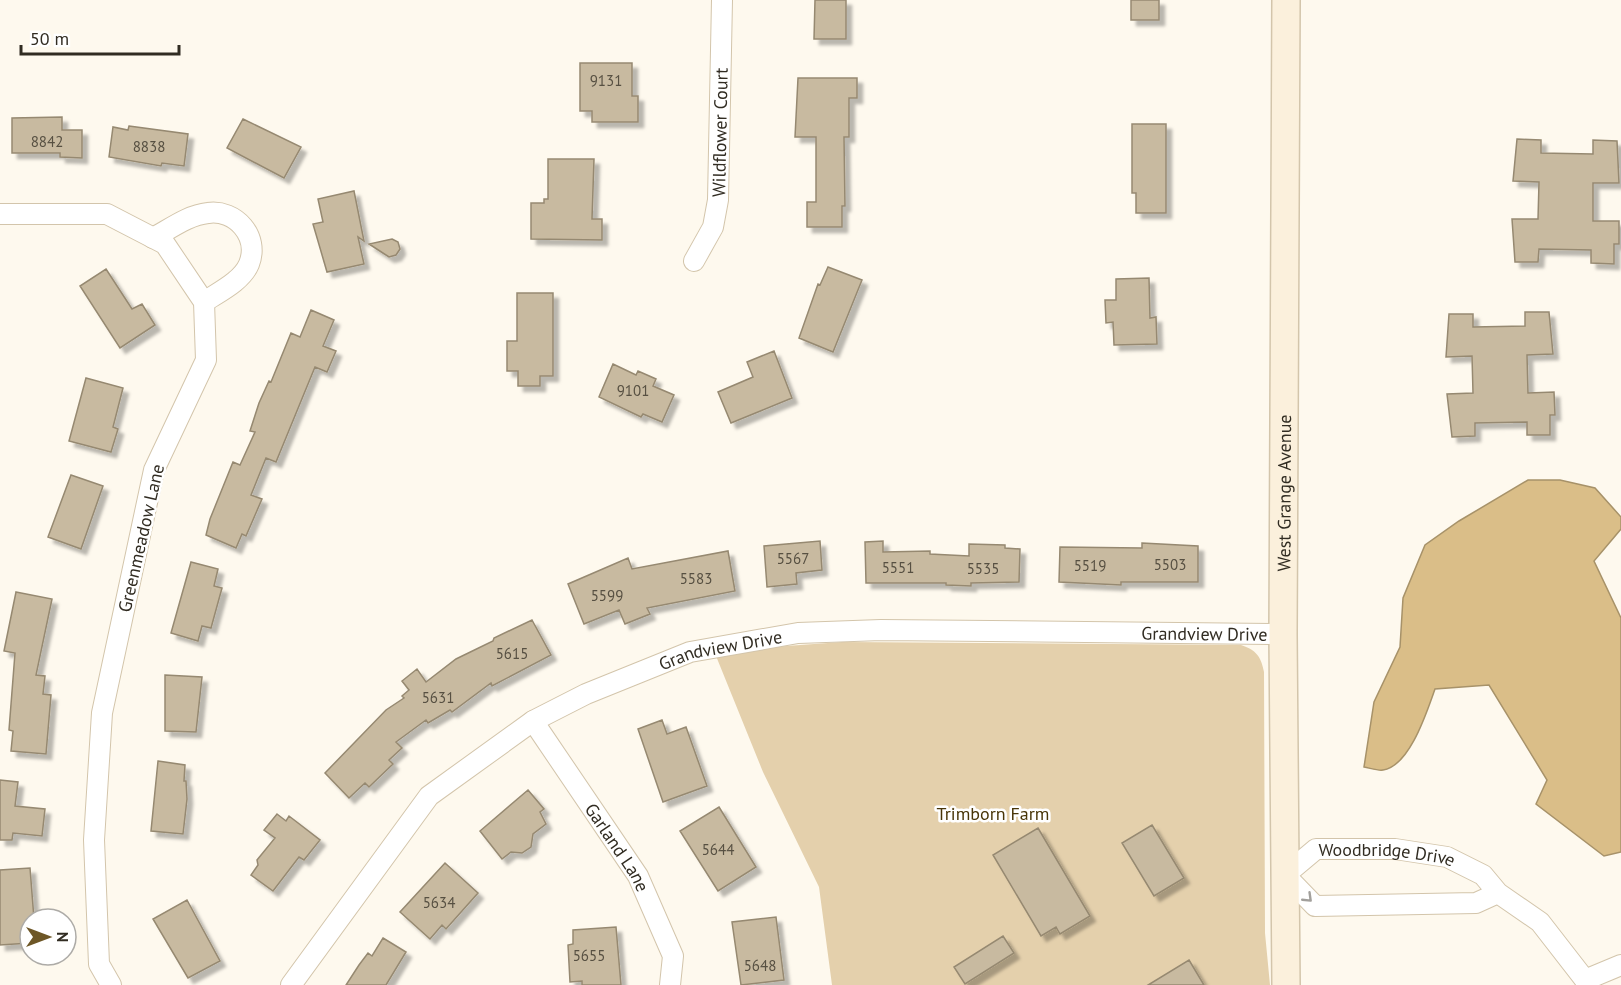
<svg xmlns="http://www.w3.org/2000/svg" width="1621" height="985" font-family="'PT Sans',sans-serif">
	<defs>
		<filter id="shadow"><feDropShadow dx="5.5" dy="5.5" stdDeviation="1.5" flood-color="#0004"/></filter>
	</defs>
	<rect width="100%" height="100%" fill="#fef9ee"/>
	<!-- green -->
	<path fill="#e4d0ac" d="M842 642 1241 645C1256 650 1261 656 1264 672L1265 933 1270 985H832L819 887 763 772 716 656 745 649Z"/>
	<!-- water -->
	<path fill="#dabe88" stroke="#a79269" stroke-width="1.5" d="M1528 480H1560L1595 488 1621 517V529L1594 561 1621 618V852L1604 856 1536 804 1547 780 1489 685 1435 689C1427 711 1410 766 1383 770 1378 771 1370 768 1364 767L1374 702 1400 647 1403 598 1425 545 1459 521Z"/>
	<!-- building -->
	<path fill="#c8baa0" stroke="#968971" stroke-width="1.5" filter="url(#shadow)" d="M815 0H846V39H814Z
		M1131 0H1159V20H1131Z
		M580 63H632V96H638V122H592V111H580Z
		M798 78H857V98H849V137H844L845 206H842V227H807V202H816V137H795Z
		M62 117V130H82V158L60 157V153H12V118Z
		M243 119 301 147 284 178 227 148Z
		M1132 124H1166V213H1136V193H1132Z
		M129 126 188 134 184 166 162 163 161 166 109 157 113 127 128 130Z
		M1517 139 1541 140V153L1593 154V140L1617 141 1619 183H1593V221H1619V244H1614V264L1591 263V250L1539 249 1538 262H1515L1512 219H1538L1539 182 1513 181Z
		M548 159H594L592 219H602V240L531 239V203H544V199H548Z
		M354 191 364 241 358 237 364 264 327 272 313 224 323 222 318 199Z
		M392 239 398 242 400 249 396 255 389 257 369 244Z
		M828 267 862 280 833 352 799 338 818 284 820 285Z
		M106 269 132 309 142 304 155 325 120 348 80 286Z
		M1149 278 1150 318 1156 317 1157 344 1114 345 1113 322 1106 323 1105 300H1116V279Z
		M517 293H553V376H540V386H518V371H507V341H517Z
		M311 310 334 320 323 346 336 351 327 372 315 367 276 462 266 458 251 495 262 499 246 536 242 534 236 548 206 535 210 519 233 462 240 465 255 432 250 431 259 403 269 381 271 382 291 333 300 337Z
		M1525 312H1549L1553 354 1527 355 1528 393 1554 392 1555 415H1550V435H1527V422L1475 423V436L1452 437 1447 394 1473 393 1472 356 1446 357 1449 314H1473V327L1525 326Z
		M774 351 792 398 731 423 718 392 753 377 747 362Z
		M613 364 636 375 638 371 656 379 653 386 674 395 662 422 643 414 641 417 599 397Z
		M86 378 123 388 113 427 118 429 111 452 69 441Z
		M71 475 103 486 81 549 48 537Z
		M820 541 822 570 796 573 797 584 767 587 764 546Z
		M883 541V552L930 551V554L969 556V544L1005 545V548L1020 549 1019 582 971 583V586L946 585V583H866L865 542Z
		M1142 543 1198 546V582H1121V585L1059 582 1060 547 1142 548Z
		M728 551 735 591 647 608 650 614 625 624 619 610 584 624 568 584 628 558 632 569Z
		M191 562 218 569 214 586 222 588 211 628 202 626 198 641 171 633Z
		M16 592 52 599 36 675 45 676 43 694 51 695 46 754 11 751 13 731 9 730 15 653 4 651Z
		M532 620 551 655 492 686 491 683 452 712 450 710 428 723 426 720 396 742 402 748 389 760 393 764 369 787 365 783 349 798 325 773 386 710 404 698 402 696 409 690 402 681 417 669 426 682 456 659 493 641 494 638Z
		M165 675 202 677 196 732 165 731Z
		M662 720 667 734 686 727 707 786 663 802 638 729Z
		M158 761 185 765 184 781H186L187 799 183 834 151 831Z
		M0 780 18 782 15 806 45 809 42 836 13 833 12 840H0Z
		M528 790 544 809 540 812 546 824 533 834 531 847 522 853 511 852 502 859 480 831Z
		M719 807 756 867 718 891 680 831Z
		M277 814 286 821 289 816 320 840 304 860 299 857 273 891 251 875 258 865 257 860 275 838 264 830Z
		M1152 825 1184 878 1154 896 1122 843Z
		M1038 828 1090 916 1060 934 1056 927 1041 936 993 855Z
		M445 863 478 893 446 929 442 925 430 939 400 912Z
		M30 868 34 919H30V943L0 945V870Z
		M187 900 220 961 188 978 153 919Z
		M776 917 784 980 741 985 732 922Z
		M616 927 621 985H582V981L570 982 568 945 573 944V930Z
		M1003 936 1014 953 965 984 954 967Z
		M383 938 406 952 386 985H346L359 965 368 953 372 956Z
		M1189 960 1204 985H1148Z"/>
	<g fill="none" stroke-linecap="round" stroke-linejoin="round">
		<defs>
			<g id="street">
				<path d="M0 214H107L165 244 204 302 206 360 154 470 102 713 94 840 99 964 111 985"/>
				<path d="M153 238C170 229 188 215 208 213 235 209 260 236 249 264 242 281 219 292 204 302"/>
				<path id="s1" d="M694 261 713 227 718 200 722 0"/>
				<path id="s2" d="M533 721 638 876 673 956 670 985"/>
				<path id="s3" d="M1498 893 1476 903 1315 906 1285 875 1316 849H1395L1447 857 1483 875 1498 893 1540 922 1585 980"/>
				<path d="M1585 980 1621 965"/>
				<path id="s4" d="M291 985 429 796 533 721 586 694 690 652 798 633 881 630 1283 634"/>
			</g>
			<g id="secondary">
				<path id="s5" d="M1286 985 1283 634 1286 0"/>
			</g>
		</defs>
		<!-- street casing -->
		<use href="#street" stroke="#d3c5ab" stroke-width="22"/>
		<!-- secondary casing -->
		<use href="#secondary" stroke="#d3c5ab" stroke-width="30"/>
		<!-- street -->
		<use href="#street" stroke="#fff" stroke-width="20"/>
		<!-- secondary -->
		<use href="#secondary" stroke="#fbf0dc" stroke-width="27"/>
	</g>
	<!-- one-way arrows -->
	<defs><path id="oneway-chevron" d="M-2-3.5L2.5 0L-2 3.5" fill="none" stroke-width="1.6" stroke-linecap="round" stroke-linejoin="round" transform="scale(1.5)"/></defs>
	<use stroke="#a2a09c" href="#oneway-chevron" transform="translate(1308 898) rotate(44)"/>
	<g text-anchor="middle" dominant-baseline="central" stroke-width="5" stroke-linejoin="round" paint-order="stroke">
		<!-- number labels -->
		<g font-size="15" fill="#575042">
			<text x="606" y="80">9131</text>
			<text x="47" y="141">8842</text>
			<text x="149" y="146">8838</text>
			<text x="633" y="390">9101</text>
			<text x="793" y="558">5567</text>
			<text x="1170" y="564">5503</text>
			<text x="1090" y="565">5519</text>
			<text x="898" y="567">5551</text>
			<text x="983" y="568">5535</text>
			<text x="696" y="578">5583</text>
			<text x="607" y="595">5599</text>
			<text x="512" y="653">5615</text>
			<text x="438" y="697">5631</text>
			<text x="718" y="849">5644</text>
			<text x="439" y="902">5634</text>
			<text x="589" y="955">5655</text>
			<text x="760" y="965">5648</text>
		</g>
		<!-- street labels -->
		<g font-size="18" fill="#312c22" stroke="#fff">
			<text stroke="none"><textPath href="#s1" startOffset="134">Wildflower Court</textPath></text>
			<text stroke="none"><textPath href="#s5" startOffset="492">West Grange Avenue</textPath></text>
			<text transform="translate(141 538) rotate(-77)">Greenmeadow Lane</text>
			<text stroke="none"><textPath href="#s4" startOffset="1050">Grandview Drive</textPath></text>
			<text stroke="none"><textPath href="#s4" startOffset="564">Grandview Drive</textPath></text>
			<text stroke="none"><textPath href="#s2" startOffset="152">Garland Lane</textPath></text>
			<text stroke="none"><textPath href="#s3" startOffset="340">Woodbridge Drive</textPath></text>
		</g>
		<!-- park labels -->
		<g font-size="18" fill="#483508" stroke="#fff">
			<text x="993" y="813">Trimborn Farm</text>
		</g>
	</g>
	<!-- north arrow -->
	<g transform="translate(48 937) rotate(90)"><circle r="28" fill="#ffffff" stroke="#adaba7" stroke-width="1.5"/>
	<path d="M0-4.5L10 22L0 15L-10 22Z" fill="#6d5626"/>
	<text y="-9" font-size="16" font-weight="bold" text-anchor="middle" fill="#312c22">N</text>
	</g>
	<!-- scale -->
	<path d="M21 45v9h158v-9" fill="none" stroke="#312c22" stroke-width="3"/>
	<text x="30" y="45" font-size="18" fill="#312c22" stroke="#ffffff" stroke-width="4.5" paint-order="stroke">50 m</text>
</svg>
